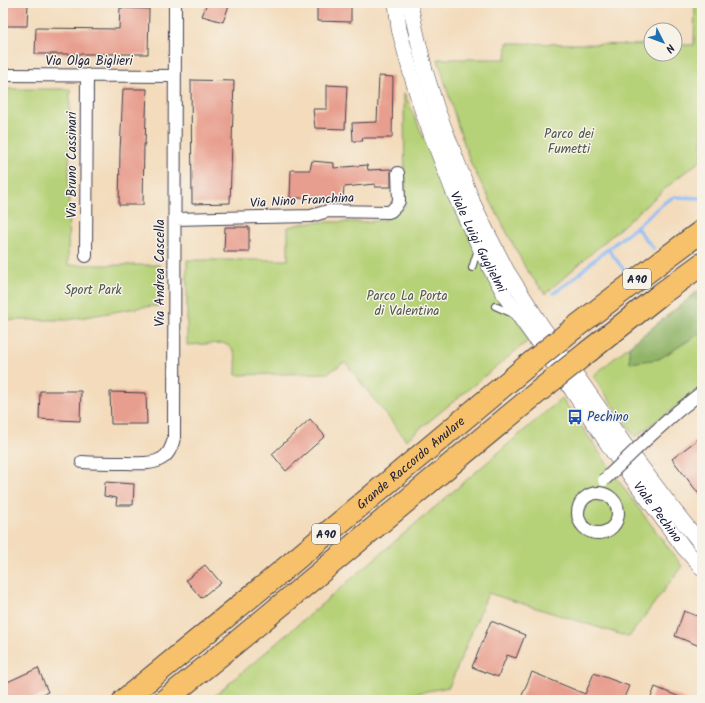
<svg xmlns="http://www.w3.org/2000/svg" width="705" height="703" font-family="Kalam,sans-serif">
	<rect width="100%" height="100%" fill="#f7f3e8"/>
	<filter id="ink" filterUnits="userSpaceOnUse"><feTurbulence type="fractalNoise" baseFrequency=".025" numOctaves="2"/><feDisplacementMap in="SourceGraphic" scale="8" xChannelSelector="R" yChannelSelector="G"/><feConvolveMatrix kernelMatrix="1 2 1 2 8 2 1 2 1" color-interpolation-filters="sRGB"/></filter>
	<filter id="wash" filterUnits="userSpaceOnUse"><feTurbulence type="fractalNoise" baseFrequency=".012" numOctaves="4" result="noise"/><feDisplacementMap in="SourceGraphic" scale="16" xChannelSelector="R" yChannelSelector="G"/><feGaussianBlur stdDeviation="0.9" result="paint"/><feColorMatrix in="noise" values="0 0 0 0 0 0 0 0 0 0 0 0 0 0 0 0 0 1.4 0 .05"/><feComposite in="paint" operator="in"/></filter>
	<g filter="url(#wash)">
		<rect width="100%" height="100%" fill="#f3dbbb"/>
		<!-- green -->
		<path fill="#b6d278" stroke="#6c7a5a" d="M695 3H702V160L681 175 545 294 526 269 471 164 457 123 438 59H506L507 43 651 45V54H675V45H694Z
			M3 89H70L68 265H159L160 306 142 307 68 320H3Z
			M404 93 460 220 529 340 406 440 345 362 328 373 236 375C236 360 239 350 223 343L187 345V260H288V227L305 223 324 222H364L384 220 405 206Z
			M702 332V388L635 437 593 376 629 346 630 362 659 359Z
			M562 398 628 494 682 566 629 637 488 593 449 687 401 696 391 700H210Z"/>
		<!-- forest -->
		<path fill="#90b468" stroke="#596b52" d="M702 288V332L659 359 630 363 629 346Z"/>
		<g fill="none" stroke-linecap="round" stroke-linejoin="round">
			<!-- stream -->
			<path stroke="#89bbf6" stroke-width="3.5" d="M636 227 653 248
				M608 249 624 270
				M554 293 571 281 594 260 636 227 665 202 674 197 702 198"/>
		</g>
		<g id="blocks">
			<!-- building -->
			<path fill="#e89e8e" d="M3 3H28L27 26H3Z
				M207 3H230L223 22 202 16Z
				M317 3H351V22L317 21Z
				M120 8 149 9 148 54H35L36 28 119 29Z
				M379 76 393 77 392 138H362L363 141H353L352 123 377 122Z
				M191 80 234 81 230 203 192 204Z
				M327 85 347 86 345 129 315 128 313 109H327Z
				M123 89H147L145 144H144L143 205H119L120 151Z
				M312 161 334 163V168L367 165 368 170 391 169V187H375V184L344 187 343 198H290L291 170H310Z
				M225 227H249V252H224Z
				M40 391H81L80 421 39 419Z
				M110 392 146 393 147 424H111Z
				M310 419 325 436 286 471 272 454Z
				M702 436V498L672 459Z
				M105 482 134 484 133 505H116L117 498 104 496Z
				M205 565 211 572V571L221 583 212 590V589L201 598 186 580Z
				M684 611 702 618V647L675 636Z
				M491 621 525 635 516 658 507 655 498 677 472 667Z
				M38 668 48 692 30 700H3V684Z
				M532 672 585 694 594 673 629 686 623 700H520Z
				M655 687 687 700H650Z"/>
		</g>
	</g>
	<g filter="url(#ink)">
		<use href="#blocks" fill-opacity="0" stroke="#413e4e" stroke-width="1"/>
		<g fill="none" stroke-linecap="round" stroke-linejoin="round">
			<defs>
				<path id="service" d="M472 268 478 249
					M495 306 513 314"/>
				<path id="minor" d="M3 75 175 76
					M175 219 311 216 328 211 388 212 391 211 396 206 399 201 398 173
					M86 256 87 75
					M648 438 678 411 702 392
					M82 462C97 463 112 463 126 463 137 463 151 465 161 459 169 455 172 447 174 438L175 3
					M578 513a20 20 0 1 1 40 0a20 20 0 1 1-40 0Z"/>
				<g id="tertiary">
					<path id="s1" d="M396 3 399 29 411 74 423 113 453 191 471 230 491 270 507 299 572 390 615 455 684 548 702 568"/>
					<path d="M410 3 414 23 425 70 437 109 473 203 488 234 507 271 540 323 625 445 673 509 702 545"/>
				</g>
				<g id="motorway">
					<path d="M573 329 659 263 702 231"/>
					<path d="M589 351 661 294 702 264"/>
					<path id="s2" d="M124 700 270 581 527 366"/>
					<path d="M165 700 233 645 544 387"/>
				</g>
			</defs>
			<!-- service casing -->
			<use href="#service" stroke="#413e4e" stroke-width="8"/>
			<!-- minor casing -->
			<use href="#minor" stroke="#413e4e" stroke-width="14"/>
			<!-- tertiary casing -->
			<use href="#tertiary" stroke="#413e4e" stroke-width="16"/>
			<!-- motorway casing -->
			<use href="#motorway" stroke="#413e4e" stroke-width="24"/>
			<!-- service -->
			<use href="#service" stroke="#fff" stroke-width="6"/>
			<!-- minor -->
			<use href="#minor" stroke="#fff" stroke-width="12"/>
			<!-- tertiary -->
			<use href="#tertiary" stroke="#fff" stroke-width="15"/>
			<!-- motorway -->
			<use href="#motorway" stroke="#f6c16b" stroke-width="22"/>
			<defs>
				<path id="minor-bridge" d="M604 480 648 438"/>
				<path id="motorway-bridge" d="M527 366 573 329
					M544 387 589 351"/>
			</defs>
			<!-- minor-bridge casing -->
			<use href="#minor-bridge" stroke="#413e4e" stroke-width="14" stroke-linecap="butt"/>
			<!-- motorway-bridge casing -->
			<use href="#motorway-bridge" stroke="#413e4e" stroke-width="24" stroke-linecap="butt"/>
			<!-- minor-bridge -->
			<use href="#minor-bridge" stroke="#fff" stroke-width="12"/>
			<!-- motorway-bridge -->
			<use href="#motorway-bridge" stroke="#f6c16b" stroke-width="22"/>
		</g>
	</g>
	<!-- icons -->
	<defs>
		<symbol id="bus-bare" viewBox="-9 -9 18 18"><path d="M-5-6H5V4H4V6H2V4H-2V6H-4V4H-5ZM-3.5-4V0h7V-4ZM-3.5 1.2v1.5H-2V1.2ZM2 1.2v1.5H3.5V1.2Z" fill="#1a4fb4" stroke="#f7f3e8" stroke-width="2.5" paint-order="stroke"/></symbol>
	</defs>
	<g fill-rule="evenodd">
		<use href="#bus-bare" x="564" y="406" width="22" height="22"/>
	</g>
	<g text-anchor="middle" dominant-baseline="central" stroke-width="3" stroke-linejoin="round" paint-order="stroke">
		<!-- shield labels -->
		<g fill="#f7f3e8" stroke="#62616f" stroke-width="1">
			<rect x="623" y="269" width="28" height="20" rx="3"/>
			<rect x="312" y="524" width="28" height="20" rx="3"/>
		</g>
		<g font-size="12" font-weight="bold" fill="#22223b">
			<text x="637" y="279">A90</text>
			<text x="326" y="534">A90</text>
		</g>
		<!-- street labels -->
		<g font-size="13" fill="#22223b" stroke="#f7f3e8">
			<text x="89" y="61">Via Olga Biglieri</text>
			<text transform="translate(72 165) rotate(-90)">Via Bruno Cassinari</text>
			<text transform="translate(302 201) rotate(-3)">Via Nino Franchina</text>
			<text stroke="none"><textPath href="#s1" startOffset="254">Viale Luigi Guglielmi</textPath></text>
			<text transform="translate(160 273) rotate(-90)">Via Andrea Cascella</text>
			<text stroke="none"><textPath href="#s2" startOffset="372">Grande Raccordo Anulare</textPath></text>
			<text stroke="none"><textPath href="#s1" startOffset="579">Viale Pechino</textPath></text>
		</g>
		<!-- park labels -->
		<g font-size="13" fill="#4e574d" stroke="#f7f3e8">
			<text x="569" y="134">Parco dei<tspan x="569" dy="15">Fumetti</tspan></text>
			<text x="93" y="290">Sport Park</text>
			<text x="407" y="296">Parco La Porta<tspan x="407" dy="15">di Valentina</tspan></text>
		</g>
		<!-- transit labels -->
		<g font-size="13" fill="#164399" stroke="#f7f3e8" text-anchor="start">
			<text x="587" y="417">Pechino</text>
		</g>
	</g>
	<!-- margin -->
	<rect width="705" height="703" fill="none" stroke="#f7f3e8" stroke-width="16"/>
	<!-- north arrow -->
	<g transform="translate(663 42) rotate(132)"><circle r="19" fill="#f7f3e8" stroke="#a29fa3"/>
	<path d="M0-3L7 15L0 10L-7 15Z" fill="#1f6fb2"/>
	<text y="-6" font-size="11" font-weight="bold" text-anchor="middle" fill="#22223b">N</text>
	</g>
</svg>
